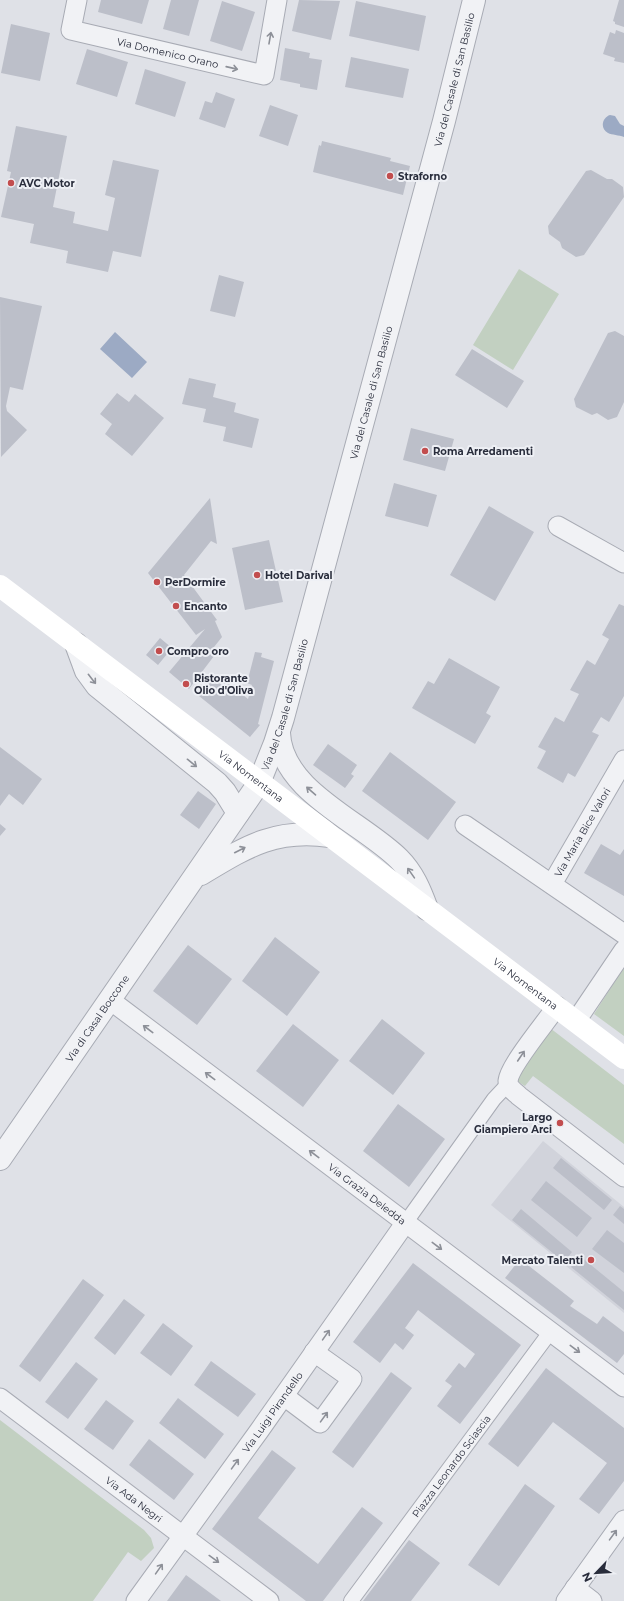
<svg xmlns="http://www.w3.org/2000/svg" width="624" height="1601" font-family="Montserrat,sans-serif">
	<rect width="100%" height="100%" fill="#dfe1e7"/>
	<!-- built -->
	<path fill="#d1d3db" d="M543 1141 624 1207V1313L491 1205Z"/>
	<!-- green -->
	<path fill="#c2d0c1" d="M519 269 559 294 513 370 473 345Z
		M624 967V1036L594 1014Z
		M550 1028 624 1085V1144L533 1076 525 1086 515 1080Z
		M0 1420 144 1530 151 1538 154 1548 141 1561 128 1552 93 1601H0Z"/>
	<!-- water -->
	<path fill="#9caac4" d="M610 115 615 116 620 124 624 126V137C619 135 612 135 608 133 599 128 603 117 610 115Z
		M115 332 147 362 132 378 100 349Z"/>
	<!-- building -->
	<path fill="#bcbfc9" d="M101 0H149L142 24 98 12Z
		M171 0H199L189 36 163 29Z
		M299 0 340 1 331 40 292 31Z
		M619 0H624V27L615 24V22L613 21Z
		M222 1 255 12 242 51 210 41Z
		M356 1 426 16 419 51 349 36Z
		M11 24 50 33 40 81 1 73Z
		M616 30 624 33V63L614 61 615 58 603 54 610 32 615 34Z
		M285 48 310 53 309 58 322 60 317 90 300 87V84L280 80Z
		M87 49 128 62 117 97 76 84Z
		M351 57 409 69 403 98 345 87Z
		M145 69 186 82 175 117 135 104Z
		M216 92 235 99 225 128 199 119 205 101 212 103Z
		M270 105 298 115 288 146 259 136Z
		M16 126 67 136 53 207 75 212 73 223 108 231 115 198 105 195 113 160 159 170 141 257 113 251 108 272 66 263 68 251 30 243 34 224 1 217 11 172 7 171Z
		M322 141 391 158 390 161 410 166 403 195 313 172 319 145 321 146Z
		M591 170 607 179H612L623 187 624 197 584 255 576 257 562 248 560 242 549 234 548 226 586 171Z
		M219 275 244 282 235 317 210 311Z
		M0 297 42 306 23 390 10 387 6 406 7 411 27 430 1 457Z
		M615 331 624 336V402L617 417 608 420 597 413 592 415 576 407 574 399 608 333Z
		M472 349 524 381 507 408 455 375Z
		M189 378 216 384 213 397 236 403 234 412 259 419 252 448 223 441 226 427 203 422 206 409 182 404Z
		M117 393 129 402 135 394 164 418 132 456 105 434 112 424 100 414Z
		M411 428 454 439 445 471 403 460Z
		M394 483 437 495 428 527 385 516Z
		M210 498 217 544 211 541 184 575 217 620 215 621 222 637 210 652 214 656 189 689 169 672 205 629 196 635 148 573Z
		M489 506 534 532 495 601 450 575Z
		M269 540 283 602 245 610 232 548Z
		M619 604 624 606V696L609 722 601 717 592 732 599 735 575 777 568 773 563 783 537 768 546 751 538 747 555 717 564 722 579 694 570 690 587 660 595 665 609 639 602 635Z
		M160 638 172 648 158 665 146 655Z
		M255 652 262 653 261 657 274 661 258 724 260 725 250 737 199 696 217 674 248 699 252 685 247 683Z
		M449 658 500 687 486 713 491 716 475 744 412 708 428 681 434 684Z
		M328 744 357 765 351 774 354 776 345 788 313 765Z
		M0 747 42 779 23 805 9 794 0 806Z
		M390 752 456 802 428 840 362 791Z
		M198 791 216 804 199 829 180 815Z
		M0 824 6 829 0 836Z
		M601 844 620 855 624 849V896L584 873Z
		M275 937 320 972 287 1016 242 981Z
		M188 945 232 979 197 1025 153 991Z
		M382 1019 425 1053 393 1095 349 1061Z
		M293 1024 339 1060 303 1107 256 1071Z
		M398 1104 445 1139 409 1187 363 1151Z
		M561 1158 612 1200 604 1210 553 1168Z
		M546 1181 592 1218 577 1237 531 1200Z
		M620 1206 624 1209V1224L613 1215Z
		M521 1209 572 1252 564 1262 512 1220Z
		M607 1230 624 1243V1273L592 1249Z
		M580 1256 624 1292V1310L571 1267Z
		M520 1259 574 1301 570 1306 597 1324 603 1316 624 1332V1354L617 1363 505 1278Z
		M413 1263 521 1345 460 1424 437 1406 452 1386 445 1381 459 1363 465 1368 475 1354 418 1310 405 1328 414 1335 403 1350 395 1343 380 1363 353 1342Z
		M83 1279 104 1295 40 1382 19 1366Z
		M124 1299 145 1315 115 1355 94 1338Z
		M163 1323 193 1346 171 1376 140 1353Z
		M211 1361 256 1394 238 1417 194 1385Z
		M76 1362 98 1379 68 1419 45 1402Z
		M546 1368 624 1428V1481L599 1514 579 1499 607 1463 553 1422 518 1467 488 1444Z
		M391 1372 412 1388 353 1468 332 1452Z
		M178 1398 224 1434 205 1459 159 1423Z
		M106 1400 134 1421 113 1450 84 1429Z
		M149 1439 194 1474 174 1500 129 1465Z
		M272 1450 296 1468 258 1518 318 1564 362 1507 383 1523 323 1601H306L212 1529Z
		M525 1484 555 1506 499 1586 468 1565Z
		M409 1540 440 1563 411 1601H363Z
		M186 1575 221 1601H167Z"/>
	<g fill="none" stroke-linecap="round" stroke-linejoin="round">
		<defs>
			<g id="pedestrian">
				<path d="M406 1222 494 1099 509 1083"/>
				<path id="s1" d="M351 1601 551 1331"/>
			</g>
			<g id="minor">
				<path id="s2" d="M77 0 71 30 264 75 277 0"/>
				<path d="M558 526 624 563"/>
				<path d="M465 825 624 934"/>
				<path id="s3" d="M552 884 624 760"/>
				<path id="s4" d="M110 1000 624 1387"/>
				<path d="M557 1006C547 1021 509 1066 508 1081 508 1088 515 1092 519 1096L624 1177"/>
				<path d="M576 1021 624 950"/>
				<path d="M284 1396 320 1423 352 1379 314 1352"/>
				<path id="s5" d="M0 1398 269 1601"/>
				<path d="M575 1588 592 1601"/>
				<path id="s6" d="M136 1601 259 1431 406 1222"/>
				<path d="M566 1601 624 1520"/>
			</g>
			<g id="tertiary">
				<path d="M76 644 86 671 97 686 217 783 225 792 238 813"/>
				<path d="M279 733C281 791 362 822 399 859 413 873 420 890 427 909"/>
				<path d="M201 874C246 847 275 828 330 836"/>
				<path id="s7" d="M0 1159 259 783 275 743 283 718 444 121 474 0"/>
			</g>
		</defs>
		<!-- pedestrian casing -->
		<use href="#pedestrian" stroke="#a8abb4" stroke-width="16"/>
		<!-- minor casing -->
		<use href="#minor" stroke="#a8abb4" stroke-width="21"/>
		<!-- tertiary casing -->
		<use href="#tertiary" stroke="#a8abb4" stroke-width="24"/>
		<!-- pedestrian -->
		<use href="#pedestrian" stroke="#f1f2f5" stroke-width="14"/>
		<!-- minor -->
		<use href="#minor" stroke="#f1f2f5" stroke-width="19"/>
		<!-- tertiary -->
		<use href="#tertiary" stroke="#f1f2f5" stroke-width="22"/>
		<!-- secondary -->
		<path stroke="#fff" stroke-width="22" id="s8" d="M0 586 624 1058"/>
	</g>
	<!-- one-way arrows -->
	<defs><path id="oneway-shaft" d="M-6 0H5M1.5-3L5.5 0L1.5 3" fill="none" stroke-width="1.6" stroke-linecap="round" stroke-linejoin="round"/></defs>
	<g stroke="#8d9098">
		<use href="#oneway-shaft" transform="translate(270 38) rotate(-80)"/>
		<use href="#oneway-shaft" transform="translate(232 68) rotate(13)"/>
		<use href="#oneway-shaft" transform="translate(92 679) rotate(52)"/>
		<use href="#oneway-shaft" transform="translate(192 763) rotate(39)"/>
		<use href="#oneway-shaft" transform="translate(311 791) rotate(-139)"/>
		<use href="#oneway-shaft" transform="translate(240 850) rotate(-27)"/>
		<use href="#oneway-shaft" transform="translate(411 873) rotate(-125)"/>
		<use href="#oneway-shaft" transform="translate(148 1029) rotate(-143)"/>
		<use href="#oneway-shaft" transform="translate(521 1056) rotate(-56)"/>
		<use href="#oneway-shaft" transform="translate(210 1076) rotate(-143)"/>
		<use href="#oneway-shaft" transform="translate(314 1154) rotate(-143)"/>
		<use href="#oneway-shaft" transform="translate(437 1246) rotate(37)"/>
		<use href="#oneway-shaft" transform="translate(326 1335) rotate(-55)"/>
		<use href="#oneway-shaft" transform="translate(575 1349) rotate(37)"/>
		<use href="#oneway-shaft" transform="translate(324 1417) rotate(-54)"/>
		<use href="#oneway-shaft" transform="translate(235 1464) rotate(-54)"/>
		<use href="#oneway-shaft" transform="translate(613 1535) rotate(-54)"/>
		<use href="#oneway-shaft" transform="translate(214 1559) rotate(36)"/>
		<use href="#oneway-shaft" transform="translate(159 1569) rotate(-55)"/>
	</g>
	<!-- markers -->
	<g fill="#c24d4e" stroke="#eef0f5" stroke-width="1.5">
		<circle cx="390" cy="176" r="4"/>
		<circle cx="11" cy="183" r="4"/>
		<circle cx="425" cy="451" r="4"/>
		<circle cx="257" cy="575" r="4"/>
		<circle cx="157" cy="582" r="4"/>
		<circle cx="176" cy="606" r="4"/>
		<circle cx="159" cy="651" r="4"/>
		<circle cx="186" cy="684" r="4"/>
		<circle cx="560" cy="1123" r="4"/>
		<circle cx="591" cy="1260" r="4"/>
	</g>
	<g text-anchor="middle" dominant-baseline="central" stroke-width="4" stroke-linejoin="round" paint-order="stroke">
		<!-- street labels -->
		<g font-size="10" fill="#292d3c" stroke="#eef0f5">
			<text stroke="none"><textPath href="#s2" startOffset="130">Via Domenico Orano</textPath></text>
			<text stroke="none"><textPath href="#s7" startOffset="1187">Via del Casale di San Basilio</textPath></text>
			<text stroke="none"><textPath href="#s7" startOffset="863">Via del Casale di San Basilio</textPath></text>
			<text stroke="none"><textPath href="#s7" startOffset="539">Via del Casale di San Basilio</textPath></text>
			<text stroke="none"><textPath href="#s8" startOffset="315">Via Nomentana</textPath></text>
			<text stroke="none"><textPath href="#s3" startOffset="60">Via Maria Bice Valori</textPath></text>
			<text stroke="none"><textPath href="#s8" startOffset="659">Via Nomentana</textPath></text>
			<text stroke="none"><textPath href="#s7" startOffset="171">Via di Casal Boccone</textPath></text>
			<text stroke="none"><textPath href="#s4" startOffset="322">Via Grazia Deledda</textPath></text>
			<text stroke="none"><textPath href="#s6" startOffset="233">Via Luigi Pirandello</textPath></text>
			<text stroke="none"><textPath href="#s1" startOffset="168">Piazza Leonardo Sciascia</textPath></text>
			<text stroke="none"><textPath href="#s5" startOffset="168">Via Ada Negri</textPath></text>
		</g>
		<!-- poi labels -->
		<g font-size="10" font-weight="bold" fill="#292d3c" stroke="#eef0f5" text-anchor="start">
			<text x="398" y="176">Straforno</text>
			<text x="19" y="183">AVC Motor</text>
			<text x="433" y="451">Roma Arredamenti</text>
			<text x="265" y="575">Hotel Darival</text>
			<text x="165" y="582">PerDormire</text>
			<text x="184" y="606">Encanto</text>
			<text x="167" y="651">Compro oro</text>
			<text x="194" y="678">Ristorante<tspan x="194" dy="12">Olio d'Oliva</tspan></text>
			<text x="552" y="1117" text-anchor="end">Largo<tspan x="552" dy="12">Giampiero Arci</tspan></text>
			<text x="583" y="1260" text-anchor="end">Mercato Talenti</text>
		</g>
	</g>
	<!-- north arrow -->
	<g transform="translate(596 1573) rotate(245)" stroke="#eef0f5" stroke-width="3" paint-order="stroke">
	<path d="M0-3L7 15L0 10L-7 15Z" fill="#292d3c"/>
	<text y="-6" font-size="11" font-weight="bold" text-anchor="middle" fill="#292d3c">N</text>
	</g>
</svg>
